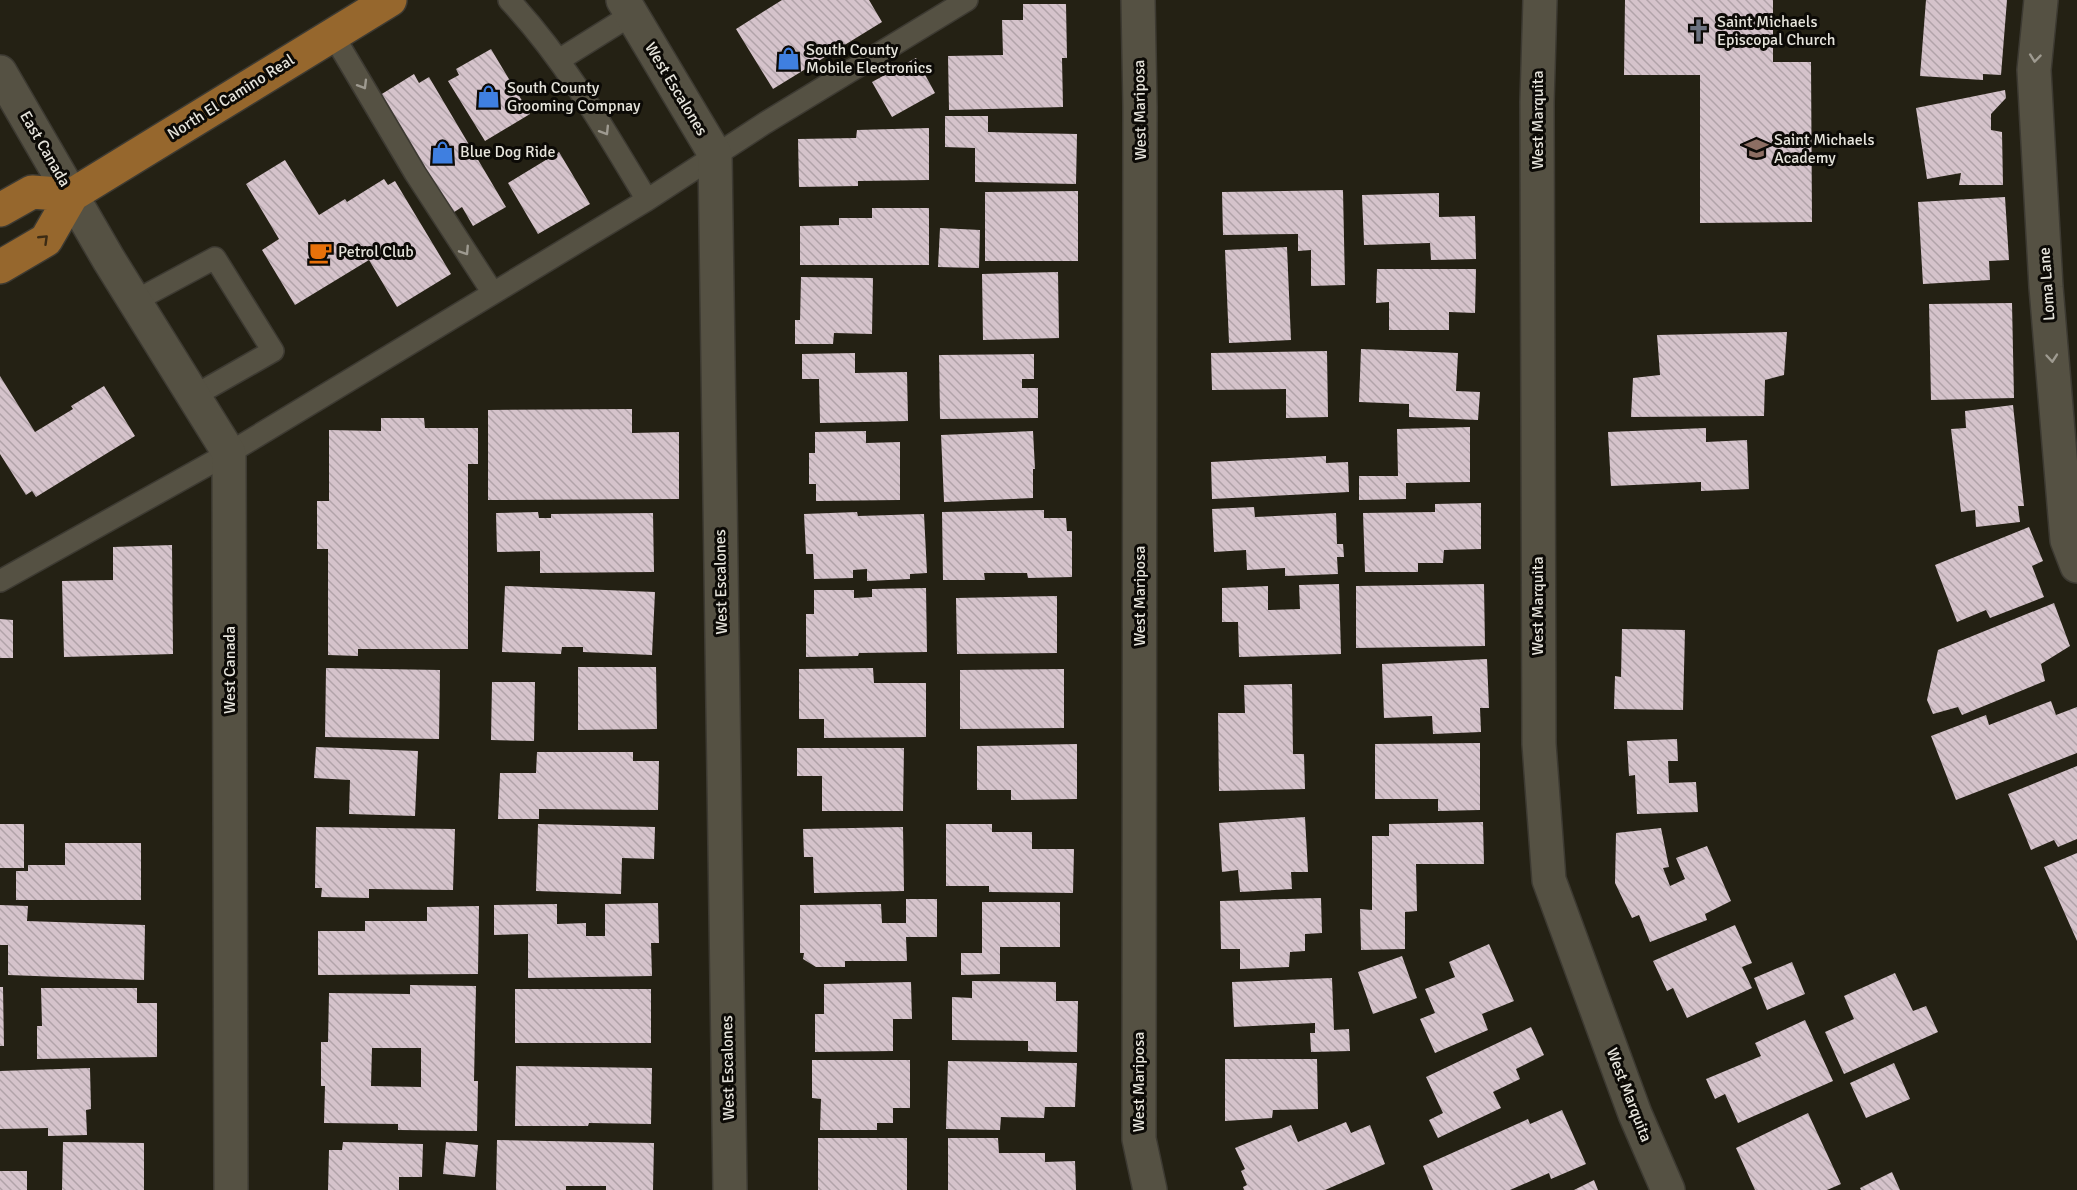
<svg xmlns="http://www.w3.org/2000/svg" width="2077" height="1190" font-family="Signika,sans-serif">
	<defs>
		<pattern id="building-back-hatch" width="6" height="6" patternUnits="userSpaceOnUse" patternTransform="scale(1.5)"><rect width="6" height="6" fill="#d5c3cb"/><path d="M-1 5l2 2M0 0l6 6M5-1l2 2" fill="none" stroke="#b1a3a9"/></pattern>
	</defs>
	<rect width="100%" height="100%" fill="#242114"/>
	<!-- building -->
	<path fill="url(#building-back-hatch)" fill-rule="evenodd" d="M782 0H869L882 22 773 89 736 29Z
		M1625 0H1773V62H1811L1812 222 1700 223V75H1624Z
		M1926 0H2007L2001 75 1983 74V80L1920 76Z
		M1023 4H1066L1067 58H1062L1063 107 949 110 948 56 1003 55 1002 20H1023Z
		M491 49 530 114 485 141 448 81 459 75 456 69Z
		M916 58 935 93 892 117 872 82Z
		M414 74 419 83 429 77 506 207 473 226 462 207 448 216 377 97Z
		M2005 90 2006 98 1991 114V130L2002 132 2003 185H1959L1961 173 1927 179 1916 108Z
		M945 116H988V132L1077 134 1076 184 975 182V148L945 147Z
		M929 128V180L858 181V186L799 187 798 139 856 138 857 130Z
		M559 152 590 204 538 234 508 183Z
		M285 160 319 215 345 199 347 202 384 179 388 185 395 181 451 274 397 307 369 260 295 305 262 250 279 239 246 184Z
		M1343 190 1345 285 1311 286V250L1298 251V234L1223 235 1222 192Z
		M1078 191V261H985V192Z
		M1439 193V217L1475 216 1476 259 1431 260 1430 243 1364 245 1362 195Z
		M2005 197 2009 260 1989 261 1990 280 1923 284 1918 202Z
		M872 208H929V265H800V226L839 225V218H872Z
		M940 228 980 230 979 268 938 267Z
		M1287 247 1291 340 1229 343 1225 250Z
		M1377 269H1476L1475 313 1449 312V330H1389V302L1376 303Z
		M1058 272 1059 338 983 340 982 274Z
		M801 277 873 278 872 334 834 333 833 344H795V320H800Z
		M2012 303 2014 398 1931 400 1929 304Z
		M1787 332 1784 375 1765 380 1764 416 1631 417 1633 378 1660 375 1657 335Z
		M1361 349 1458 353 1456 391 1480 392 1478 420 1409 417V404L1359 402Z
		M1327 351 1328 417 1286 418V389L1212 390 1211 353Z
		M855 353V373L907 372 908 421 820 423 819 379H802V354Z
		M1034 354V379H1022V388H1038V418L940 419 939 355Z
		M0 376 35 432 73 409 71 406 104 386 135 436 36 497 32 491 26 495 0 454Z
		M2013 405 2024 506H2018L2020 522 1976 527 1975 510 1961 512 1951 429 1966 428 1965 411Z
		M632 409V433L679 432V499L488 500V410Z
		M381 418H424L425 428H478V464H468V649H358V656L328 655V549H317V501H329V430L381 431Z
		M1470 427V482L1406 483V499L1359 500V476H1398L1397 429Z
		M1706 428V442L1747 440 1749 489 1701 491V482L1611 486 1608 432Z
		M866 431V443L900 442V500L816 501V484H809V453H815V432Z
		M1033 431 1035 469H1033V498L944 502 941 435Z
		M1326 456V463L1348 462 1349 492 1212 499 1211 462Z
		M1481 503V549L1444 550 1443 563H1418V572H1365L1363 513 1435 512V504Z
		M1254 507 1255 517 1336 513 1337 544H1343L1344 557H1337L1338 574 1285 576V568L1247 570 1246 550 1214 552 1212 509Z
		M1044 510V518H1066L1067 531H1072V577L1028 578 1027 573H984L985 580H943L942 512Z
		M538 512 539 518H551V514L653 513 654 572 540 573V551L497 552 496 513Z
		M857 512 858 516 924 514 927 573 910 574V579L867 581V569L853 570V578L814 579 813 554H806L804 514Z
		M2029 527 2043 561 2032 566 2044 597 1990 618 1986 610 1957 622 1935 565Z
		M172 545 173 654 64 657 62 581 113 580V547Z
		M1339 584 1341 654 1239 657 1238 622H1222V588L1268 586V610L1300 609 1299 585Z
		M1484 584 1485 646 1356 648V586Z
		M505 586 655 592 652 655 583 652V647H562L561 654 502 652Z
		M926 588 927 652 859 653 858 656 806 657V614H814V590H854V598L872 597V589Z
		M1057 596V653L957 654 956 598Z
		M2054 603 2070 646 2041 664 2045 681 1962 715 1958 707 1933 714 1927 700 1938 650Z
		M0 619 13 620V658H0Z
		M1622 629 1685 630 1683 710 1614 709 1615 676 1621 677Z
		M1487 659 1489 708H1480L1481 732 1433 734 1432 716 1384 718 1382 664Z
		M578 667H656L657 729 578 730Z
		M326 668 440 670 439 739 325 737Z
		M873 668 874 683H926V737L824 738V719H799V669Z
		M1064 669V728L960 729V670Z
		M492 682H535L534 741 491 740Z
		M1292 684 1293 754H1304L1305 789 1219 791 1218 713H1245L1244 685Z
		M2051 701 2056 715 2077 707V753L1956 800 1931 736 1986 715 1989 725Z
		M1677 739 1678 761H1668L1669 783 1696 782 1698 812 1637 814 1635 775 1629 776 1627 741Z
		M1480 743V810L1438 811V799H1375V744Z
		M1077 744V799L1011 800V790H977V746Z
		M316 747 418 751 415 816 349 814 350 780 314 778Z
		M797 748H904L903 811H822V776H797Z
		M537 752H633V761H659L658 810 539 809V819H498L500 773H536Z
		M2077 766V839L2058 847 2054 840 2031 850 2008 794Z
		M1305 817 1308 872H1291L1292 889 1240 892 1238 870 1222 872 1219 823Z
		M1483 822 1484 864H1416L1417 911 1405 912V949L1361 950 1360 909 1372 910V836H1389V824Z
		M0 824H24V868H0Z
		M538 824 655 827 654 859 622 858 621 894 536 891Z
		M946 824H992V832H1032V849H1074L1073 893 989 892V886H946Z
		M316 827 455 829 453 890 369 889V898L321 897 322 888H315Z
		M903 827 904 891 814 893 813 857H804L803 829Z
		M1661 828 1669 867 1663 868 1670 886 1685 879 1676 858 1707 846 1731 901 1705 914 1707 920 1650 942 1639 915 1632 918 1615 883 1616 833Z
		M65 843H141V900H16V871H28V865H65Z
		M2077 853V941L2044 867Z
		M1321 898 1322 933 1305 934V951L1290 952 1289 967 1240 969V949H1221L1220 901Z
		M906 899H937V937H906L907 961H845V967H816L803 959 804 953H800V905L881 904 882 923H906Z
		M982 902H1060V947H1000V974L961 975V953H982Z
		M658 903 659 943H651L652 976 528 978V934L494 935V905L557 904V924L586 923V936H605V904Z
		M0 905 28 906 27 921 145 925 144 980 8 975V945H0Z
		M479 906 478 974 318 975V931H365V921H427V907Z
		M1735 925 1752 963 1742 967 1752 988 1687 1018 1673 988 1667 991 1653 961Z
		M1489 944 1514 1001 1482 1014 1488 1030 1435 1053 1420 1019 1435 1013 1425 989 1455 977 1449 962Z
		M1402 956 1417 998 1373 1014 1358 972Z
		M1792 962 1805 994 1767 1010 1754 978Z
		M1895 973 1913 1011 1926 1006 1938 1032 1844 1074 1825 1032 1854 1019 1844 996Z
		M1332 978 1334 1030 1349 1029 1350 1051 1311 1052 1310 1033H1315V1023L1234 1027 1232 982Z
		M972 981 1056 982V1001H1078L1077 1052 1028 1051V1041L952 1040V997L972 998Z
		M911 982 912 1019H893V1051L815 1052V1014H824V984Z
		M410 985 476 986 474 1081H478L477 1131 398 1130V1124L324 1123 325 1086H321V1042H328L329 993 410 994ZM372 1048H421V1087L371 1086Z
		M0 987H3L4 1046H0Z
		M41 988H137V1003H157V1057L37 1059V1026H42Z
		M515 989H651V1043H515Z
		M1805 1020 1833 1081 1738 1123 1725 1094 1715 1099 1706 1079 1761 1056 1755 1043Z
		M1531 1027 1544 1055 1516 1069 1520 1079 1493 1092 1501 1108 1438 1138 1429 1120 1443 1113 1426 1077Z
		M1225 1059H1317L1318 1109 1273 1110 1272 1118 1225 1121Z
		M812 1060H910V1108H893V1123H877V1130H820L821 1099 812 1098Z
		M948 1061 1077 1063 1075 1107H1045L1044 1118 1001 1117 1000 1130 946 1129Z
		M1894 1063 1910 1099 1866 1118 1850 1083Z
		M516 1066 652 1068 651 1124 589 1123 588 1126H515Z
		M90 1068 91 1109 86 1110 87 1135 48 1136V1128L0 1129V1071Z
		M1562 1110 1586 1164 1551 1179 1549 1173 1510 1190H1433L1423 1166 1528 1119 1530 1124Z
		M1808 1113 1841 1184 1827 1190H1755L1736 1148Z
		M1346 1122 1351 1133 1370 1125 1385 1164 1325 1190H1244L1243 1187 1247 1185 1241 1171 1245 1169 1235 1148 1291 1125 1298 1142Z
		M818 1138H907V1190H818Z
		M948 1138H998L999 1153H1045V1162L1075 1161 1076 1190H948Z
		M497 1140 654 1143 653 1190H606V1186H566V1190H496Z
		M63 1142 144 1143V1190H62Z
		M343 1142 423 1144 422 1177H399V1190H328L329 1150H342Z
		M446 1142 478 1145 475 1177 443 1174Z
		M0 1171H27V1190H0Z
		M1892 1172 1900 1190H1861L1860 1188Z
		M1594 1180 1598 1190H1574Z"/>
	<g fill="none" stroke-linecap="round" stroke-linejoin="round">
		<defs>
			<path id="service" d="M509 0C565 60 605 130 647 200
				M333 35 415 173 493 293
				M559 60 631 15
				M135 301 215 258 273 351 194 396
				M0 581 229 453 647 200 765 123 967 0"/>
			<path id="minor" d="M1138 0 1140 107 1139 1139 1150 1190
				M1540 0 1537 102 1539 744 1549 880 1635 1114 1668 1190
				M2041 0 2034 70 2046 287 2067 540 2077 566
				M0 72 109 260 229 453 231 1190"/>
			<path id="tertiary" d="M623 0 715 154 730 1190"/>
			<path id="primary" d="M0 210 32 192 72 195
				M0 267 46 240 72 195 390 0"/>
		</defs>
		<!-- service casing -->
		<use href="#service" stroke="#3d3a32" stroke-width="24"/>
		<!-- minor casing -->
		<use href="#minor" stroke="#3d3a32" stroke-width="36"/>
		<!-- tertiary casing -->
		<use href="#tertiary" stroke="#3d3a32" stroke-width="36"/>
		<!-- primary casing -->
		<use href="#primary" stroke="#3d3a32" stroke-width="36"/>
		<!-- service -->
		<use href="#service" stroke="#555143" stroke-width="21"/>
		<!-- minor -->
		<use href="#minor" stroke="#555143" stroke-width="33"/>
		<!-- tertiary -->
		<use href="#tertiary" stroke="#555143" stroke-width="33"/>
		<!-- primary -->
		<use href="#primary" stroke="#96672d" stroke-width="33"/>
	</g>
	<!-- one-way arrows -->
	<defs><path id="oneway-chevron" d="M-2-3.5L2.5 0L-2 3.5" fill="none" stroke-width="1.6" stroke-linecap="round" stroke-linejoin="round" transform="scale(1.5)"/></defs>
	<g stroke="#9e9a90">
		<use href="#oneway-chevron" transform="translate(2035 58) rotate(96)"/>
		<use href="#oneway-chevron" transform="translate(363 85) rotate(59)"/>
		<use href="#oneway-chevron" transform="translate(605 131) rotate(58)"/>
		<use href="#oneway-chevron" transform="translate(465 251) rotate(57)"/>
		<use href="#oneway-chevron" transform="translate(2052 358) rotate(85)"/>
	</g>
	<use stroke="#3c2b14" href="#oneway-chevron" transform="translate(44 239) rotate(-44)"/>
	<!-- icons -->
	<defs>
		<symbol id="church-bare" viewBox="-9 -9 18 18"><path d="M-1.2-6h2.4v3.5h3.3v2.4h-3.3V6h-2.4V-.1h-3.3v-2.4h3.3Z" fill="#6b7280" stroke="#0c0a06" stroke-width="2.5" paint-order="stroke"/></symbol>
		<symbol id="shop-bare" viewBox="-9 -9 18 18"><path d="M-5-2.5h2.3a2.7 3.5 0 0 1 5.4 0H5L5.5 6h-11ZM-1.5-2.5h3a1.5 2.3 0 0 0-3 0Z" fill="#3f7fe0" stroke="#0c0a06" stroke-width="2.5" paint-order="stroke"/></symbol>
		<symbol id="school-bare" viewBox="-9 -9 18 18"><path d="M0-5L7-2L0 1L-7-2ZM-4 1L0 2.5L4 1V4Q0 6-4 4Z" fill="#8d6e63" stroke="#0c0a06" stroke-width="2.5" paint-order="stroke"/></symbol>
		<symbol id="cafe-bare" viewBox="-9 -9 18 18"><path d="M-5.5-4.5H6V0H3Q3 3.5 0 3.5H-2.5Q-5.5 3.5-5.5 0ZM3-3.2v2h1.7v-2ZM-6 4.5H4V6H-6Z" fill="#e8710a" stroke="#0c0a06" stroke-width="2.5" paint-order="stroke"/></symbol>
	</defs>
	<g fill-rule="evenodd">
		<use href="#church-bare" x="1682" y="14" width="33" height="33"/>
		<use href="#shop-bare" x="772" y="42" width="33" height="33"/>
		<use href="#shop-bare" x="472" y="80" width="33" height="33"/>
		<use href="#school-bare" x="1740" y="132" width="33" height="33"/>
		<use href="#shop-bare" x="426" y="136" width="33" height="33"/>
		<use href="#cafe-bare" x="304" y="236" width="33" height="33"/>
	</g>
	<g text-anchor="middle" dominant-baseline="central" stroke-width="6" stroke-linejoin="round" paint-order="stroke">
		<!-- poi labels -->
		<g font-size="16" fill="#e6e4dc" stroke="#0c0a06" text-anchor="start">
			<text x="1717" y="22">Saint Michaels<tspan x="1717" dy="18">Episcopal Church</tspan></text>
			<text x="806" y="50">South County<tspan x="806" dy="18">Mobile Electronics</tspan></text>
			<text x="507" y="88">South County<tspan x="507" dy="18">Grooming Compnay</tspan></text>
			<text x="1774" y="140">Saint Michaels<tspan x="1774" dy="18">Academy</tspan></text>
			<text x="460" y="152">Blue Dog Ride</text>
			<text x="338" y="252">Petrol Club</text>
		</g>
		<!-- street labels -->
		<g font-size="16" fill="#e6e4dc" stroke="#0c0a06">
			<text transform="translate(676 89) rotate(59)">West Escalones</text>
			<text transform="translate(231 97) rotate(-32)">North El Camino Real</text>
			<text transform="translate(1140 110) rotate(-91)">West Mariposa</text>
			<text transform="translate(1538 120) rotate(-90)">West Marquita</text>
			<text transform="translate(45 149) rotate(60)">East Canada</text>
			<text transform="translate(2047 284) rotate(-94)">Loma Lane</text>
			<text transform="translate(721 582) rotate(-91)">West Escalones</text>
			<text transform="translate(1140 596) rotate(-90)">West Mariposa</text>
			<text transform="translate(1538 606) rotate(-90)">West Marquita</text>
			<text transform="translate(230 670) rotate(-90)">West Canada</text>
			<text transform="translate(728 1068) rotate(-91)">West Escalones</text>
			<text transform="translate(1139 1082) rotate(-90)">West Mariposa</text>
			<text transform="translate(1629 1095) rotate(69)">West Marquita</text>
		</g>
	</g>
</svg>
